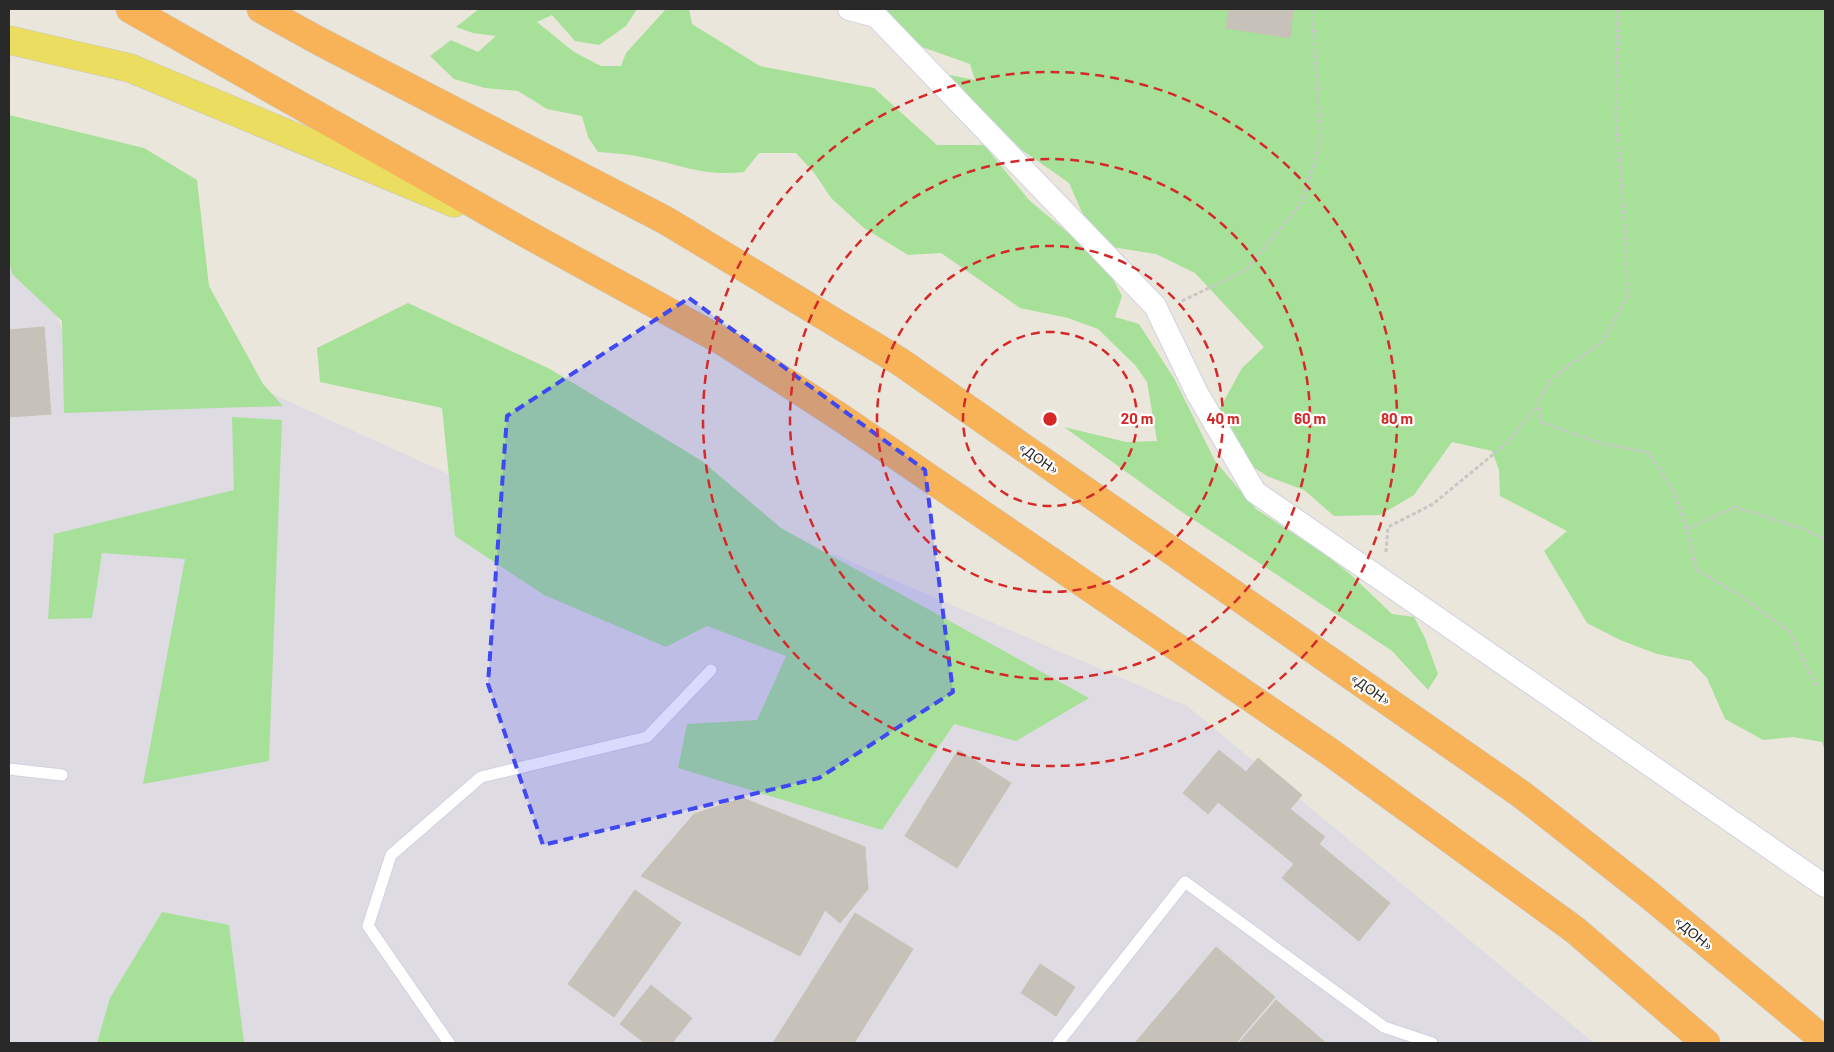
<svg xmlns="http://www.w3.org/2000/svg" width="1834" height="1052" font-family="Barlow,sans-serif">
	<rect width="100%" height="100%" fill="#ebe6db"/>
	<!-- industrial -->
	<path fill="#dedbe3" d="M9 201 80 373 230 375 727 600 833 554 1175 701 1186 705 1594 1043H9Z"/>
	<!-- green -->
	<path fill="#a7e099" d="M479 9H637L626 26 599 45 575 41 552 15 537 22 574 52 601 66H621L626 53 666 9H689L692 24 760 66 874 88 937 145H984L1029 200 1073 237 1109 272 1122 296 1115 317 1139 324 1175 380 1215 461 1256 509 1323 553 1349 573 1392 614 1414 617 1425 638 1438 674 1428 690 1392 651 1179 510 1064 427 1126 442 1157 441 1147 382 1135 365 1098 329 1068 318 1020 308 941 253 908 255 864 228 831 198 815 174 796 153H759L744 172C702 177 680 164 641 157 627 154 612 153 598 152L588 137 582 116 547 109 518 91 485 88 454 79 430 56 451 40 478 52 496 36 473 33 456 27Z
		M879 9H1825V752L1822 742 1793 737 1763 740 1725 719 1707 678 1691 661 1657 654 1620 640 1587 623 1544 551 1567 531 1500 496 1499 470 1492 451 1452 442 1414 495 1380 515 1334 516 1304 490 1267 476 1247 463 1218 412 1242 368 1264 347 1195 273 1156 254 1105 246 1088 226 1069 183 1022 150 940 73 975 80 970 64 905 41Z
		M9 115 144 148 197 180 209 286 263 384 283 406 64 413 62 321 12 274 9 259Z
		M408 303 550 369 702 461 781 528 1089 698 1016 741 954 724 882 830 678 768 687 724 757 720 786 656 707 626 666 647 544 595 455 536 442 408 320 382 317 348Z
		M232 417 282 420 269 761 143 784 185 559 102 553 92 618 48 619 54 534 234 490Z
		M162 912 229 925 244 1043H97L110 998Z"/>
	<!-- building -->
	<path fill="#c6c2ba" stroke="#c6c2b5" d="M1229 9H1293L1290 38 1226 28Z
		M44 327 51 414 9 417V330Z
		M958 750 1011 783 957 868 905 836Z
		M1219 750 1246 772 1258 758 1302 795 1290 809 1325 837 1319 844 1390 903 1359 941 1282 878 1294 864 1218 802 1208 814 1183 793Z
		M743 798 865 847 868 889 840 923 825 910 800 956 641 876 694 814Z
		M635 890 681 923 614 1017 568 984Z
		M855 913 913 949 854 1043H773Z
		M1216 947 1275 997 1236 1043H1135Z
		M1040 964 1075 987 1056 1016 1021 993Z
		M651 985 692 1018 672 1043H645L620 1024Z
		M1276 1000 1326 1043H1239Z"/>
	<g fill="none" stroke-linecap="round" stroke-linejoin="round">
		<defs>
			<path id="lane" d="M9 769 62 775
				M449 1043 368 926 391 855 481 777 647 737 711 670
				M1058 1043 1185 882 1384 1027 1432 1043"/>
			<path id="street" d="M849 9 876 16 1155 306 1197 393 1255 492 1825 886"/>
			<path id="primary" d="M9 40 130 68 454 203"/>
			<path id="highway" d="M130 9 525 233 724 342 843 419 1330 752 1575 930 1706 1043
				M261 9 319 41 665 220 899 361 1521 794 1648 894 1825 1041"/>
		</defs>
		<!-- lane casing -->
		<use href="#lane" stroke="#d0d1e1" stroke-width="13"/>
		<!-- street casing -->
		<use href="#street" stroke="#d0d1e1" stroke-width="24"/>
		<!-- primary casing -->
		<use href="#primary" stroke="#c7c7c7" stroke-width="29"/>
		<!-- highway casing -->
		<use href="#highway" stroke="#c7c7c7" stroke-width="29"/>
		<!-- path -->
		<path stroke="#c7c7c7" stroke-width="3" stroke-dasharray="4 2.5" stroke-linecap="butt" d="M1618 9 1616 115 1626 242 1627 297 1603 341 1552 378 1538 402 1541 422 1597 442 1649 453 1673 490 1687 529 1696 569 1743 597 1790 632 1816 686
			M1182 301 1246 270 1302 202 1321 139 1312 9
			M1687 529 1735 507 1804 529 1825 539
			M1386 552 1388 527 1433 504 1507 443 1538 405"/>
		<!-- lane -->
		<use href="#lane" stroke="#fff" stroke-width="11"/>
		<!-- street -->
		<use href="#street" stroke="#fff" stroke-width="22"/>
		<!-- primary -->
		<use href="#primary" stroke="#ebdd5f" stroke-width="28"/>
		<!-- highway -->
		<use href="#highway" stroke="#f8b358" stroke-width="28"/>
	</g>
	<!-- marked area -->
	<path fill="#3f48f3" fill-opacity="0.2" stroke="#3f48f3" stroke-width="4" stroke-dasharray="10 6" stroke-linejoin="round" d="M689 298 925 470 953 692 819 778 543 845 488 684 507 416Z"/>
	<!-- distance rings -->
	<g fill="none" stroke="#d62828" stroke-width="2.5" stroke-dasharray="9 6">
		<circle cx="1050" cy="419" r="87"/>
		<circle cx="1050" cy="419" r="173"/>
		<circle cx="1050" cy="419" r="260"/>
		<circle cx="1050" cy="419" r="347"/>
	</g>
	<g text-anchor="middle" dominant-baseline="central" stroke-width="4.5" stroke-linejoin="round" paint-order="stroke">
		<!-- street labels -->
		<g font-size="14" fill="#292929" stroke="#fff">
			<text transform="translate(1039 458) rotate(35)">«ДОН»</text>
			<text transform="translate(1371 689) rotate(35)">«ДОН»</text>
			<text transform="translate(1694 933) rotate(40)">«ДОН»</text>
		</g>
	</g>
	<circle cx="1050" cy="419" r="8" fill="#d62828" stroke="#fff" stroke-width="2.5"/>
	<g font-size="15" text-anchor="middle" font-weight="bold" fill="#d62828" stroke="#fff" stroke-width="4.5" stroke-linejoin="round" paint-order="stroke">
		<text x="1137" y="424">20 m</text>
		<text x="1223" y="424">40 m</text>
		<text x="1310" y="424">60 m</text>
		<text x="1397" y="424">80 m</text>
	</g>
	<!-- border -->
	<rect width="1834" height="1052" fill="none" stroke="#292929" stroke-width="20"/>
</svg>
